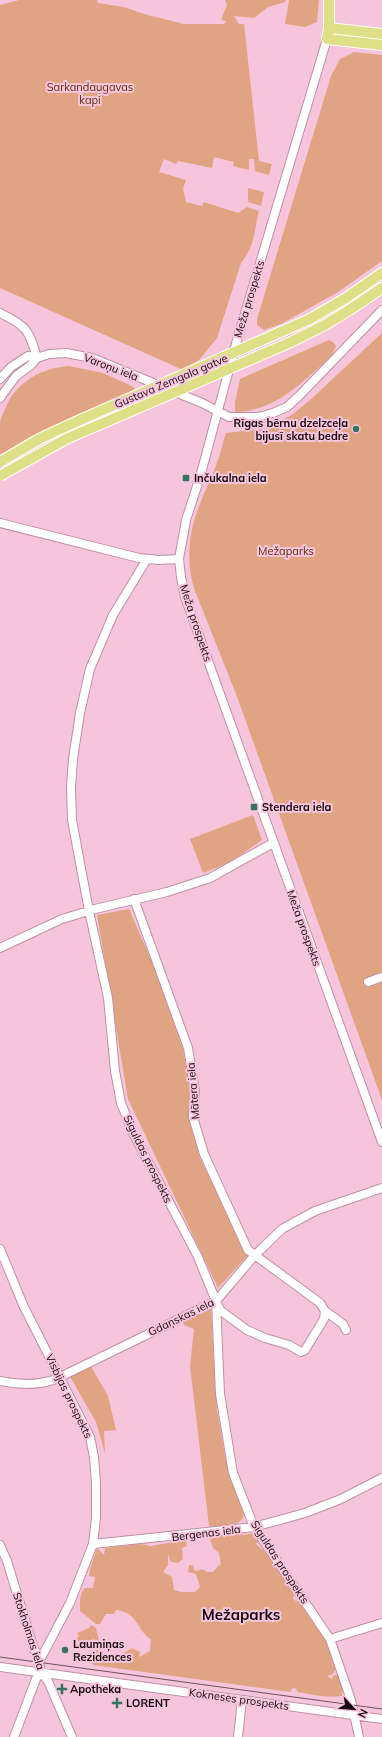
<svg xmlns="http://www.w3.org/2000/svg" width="382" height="1737" font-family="Mulish,sans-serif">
	<rect width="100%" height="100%" fill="#f6c5db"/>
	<!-- green -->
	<path fill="#e1a482" d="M19 0H97L98 3 124 7 144 14 184 24H224L226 21 221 20 227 5 225 0H286L285 2 268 7 254 18 234 16 239 24H244L259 161 272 164 269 175 255 171 254 159H249V170L233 166 234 162 214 157 212 168 178 161 176 164 164 159 159 172 186 180 183 189 186 202 202 206 204 202 238 213 247 207 259 211C254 231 255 246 241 263L217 338 199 360 183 370 0 288V5Z
		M289 0H319L317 22 305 27 285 24Z
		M354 52 382 55V261L338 292 281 324 264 330 257 325V319L331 76 340 59Z
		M248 188 264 192 261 206 248 202Z
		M382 333V1100L236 694 195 591C186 566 188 534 198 509 204 492 212 477 218 460 221 451 223 442 226 433L269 428 293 414 310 400Z
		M329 340 333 342 336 346C333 356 324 363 316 370 292 392 269 411 235 412V402L240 379Z
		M69 366 103 373 134 387 136 390 30 437 0 455C0 444 0 432 0 422 1 417 4 412 6 407 17 381 42 368 69 366Z
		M253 815 262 840 229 863 203 873 190 839Z
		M129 909 152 962 183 1049 190 1090 189 1118 200 1158 248 1255 218 1288 128 1099 97 915Z
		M207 1308 211 1310 217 1410 225 1456 244 1513C242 1529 221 1526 209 1526L190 1366 194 1329 184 1325 182 1320Z
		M90 1365 108 1396 116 1430 104 1431 105 1453 96 1422 69 1375Z
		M237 1532 243 1535 255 1533 260 1539 256 1544 272 1558 284 1579 297 1593 293 1597 294 1600 301 1603 326 1640 337 1666 333 1674 327 1676 332 1679 334 1675H338L341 1679 347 1695C331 1699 314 1695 298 1692L295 1688 291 1689V1692L93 1665 91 1661 90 1647 80 1646 77 1638 79 1636 77 1633 89 1628 91 1625 96 1628 99 1641 92 1639C97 1652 100 1653 113 1659L132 1648 140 1652 139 1657 150 1651 151 1639C136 1631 140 1613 116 1610L114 1614H106L100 1624H96L80 1611C80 1603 79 1594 85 1588H93L95 1577 89 1576 90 1569 97 1548 104 1555 105 1548 141 1544 150 1546 186 1540 187 1546 182 1548 183 1559 178 1563 171 1562 168 1554V1565L163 1572 172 1577 174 1590 181 1592H195L200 1587 196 1574 188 1572 189 1565H193L194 1570 197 1571 202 1569 207 1572H213L219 1565H221L219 1553 213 1548 209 1535Z"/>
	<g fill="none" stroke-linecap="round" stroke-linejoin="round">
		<defs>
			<path id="minor" d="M327 39 237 340 200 477 186 520 179 559 181 577 185 597 382 1142
				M0 313C27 326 29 330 37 358
				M0 379 11 367 28 356 37 358 49 354 66 353 92 358 202 403 229 417H258L273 413 287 407 299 396 382 310
				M0 398 16 376 31 365 37 358
				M0 523 139 558 159 560 179 559
				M147 559 113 615 90 669 80 713 73 759 71 788 72 820 89 911 108 998 115 1071 121 1103 133 1133 198 1257 216 1301 220 1394 233 1473 254 1527 330 1639 351 1700 359 1737
				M134 899 188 1048 195 1091 193 1117 204 1154 248 1250 320 1303 325 1311 324 1319 305 1350 301 1352 289 1345 265 1338 247 1330 221 1311 217 1304
				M0 948 62 919 95 909 167 892 210 878 273 843
				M368 982 382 977
				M0 1249 24 1307 90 1437 94 1457 96 1483V1518L93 1544 70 1603 39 1662
				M325 1311 343 1324 346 1330
				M0 1381C19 1385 37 1386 56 1379L216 1301 255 1255 282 1229 315 1211 382 1188
				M93 1544 254 1527 305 1513 341 1499 382 1478
				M0 1545 7 1561 33 1646 39 1662 41 1672 48 1681 72 1737
				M330 1639 382 1623
				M0 1667 382 1719
				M14 1737 36 1679 41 1672
				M238 1737 242 1700"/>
			<path id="major" d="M329 0V28L327 39 382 45
				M329 28 382 34
				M346 298 382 273
				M351 309 382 288"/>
		</defs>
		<!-- minor casing -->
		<use href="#minor" stroke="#be90a5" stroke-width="10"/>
		<!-- major casing -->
		<use href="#major" stroke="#fff" stroke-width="12"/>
		<!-- minor -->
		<use href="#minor" stroke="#fff" stroke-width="8"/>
		<!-- major -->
		<use href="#major" stroke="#dedf86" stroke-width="10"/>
		<!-- tram -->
		<path stroke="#6e525e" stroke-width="1" d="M0 1657 382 1709"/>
		<defs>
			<path id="major-bridge" d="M0 462 41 438 80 420 310 319 346 298
				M0 476 66 439 291 342 325 325 351 309"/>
		</defs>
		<!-- major-bridge casing -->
		<use href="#major-bridge" stroke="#fff" stroke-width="12" stroke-linecap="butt"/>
		<!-- major-bridge -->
		<use href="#major-bridge" stroke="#dedf86" stroke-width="10"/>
	</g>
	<!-- markers -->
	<g fill="#36735f" stroke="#f6c5db" stroke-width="1.5">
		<circle cx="356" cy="429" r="4"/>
		<rect x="182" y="474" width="8" height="8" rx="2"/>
		<rect x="250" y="803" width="8" height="8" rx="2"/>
		<circle cx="65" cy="1650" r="4"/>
		<path d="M60 1683h4v4h4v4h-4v4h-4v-4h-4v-4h4z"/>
		<path d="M115 1697h4v4h4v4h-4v4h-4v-4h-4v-4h4z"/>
	</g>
	<g text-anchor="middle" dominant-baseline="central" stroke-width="4" stroke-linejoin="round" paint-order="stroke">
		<!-- park labels -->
		<g font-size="11" fill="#602e0c" stroke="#f6c5db">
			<text x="90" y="87">Sarkandaugavas<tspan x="90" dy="13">kapi</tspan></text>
			<text x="286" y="551">Mežaparks</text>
		</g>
		<!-- street labels -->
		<g font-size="11" fill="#180910" stroke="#f6c5db">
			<text transform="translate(249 299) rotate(-73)">Meža prospekts</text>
			<text transform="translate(111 367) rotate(21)">Varoņu iela</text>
			<text transform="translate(171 381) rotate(-23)">Gustava Zemgala gatve</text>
			<text transform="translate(196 623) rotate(72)">Meža prospekts</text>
			<text transform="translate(304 928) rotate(70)">Meža prospekts</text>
			<text transform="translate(193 1091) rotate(-95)">Mātera iela</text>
			<text transform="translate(148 1159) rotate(64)">Siguldas prospekts</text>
			<text transform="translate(181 1317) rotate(-26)">Gdaņskas iela</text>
			<text transform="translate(69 1396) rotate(64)">Visbijas prospekts</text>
			<text transform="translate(206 1533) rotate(-7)">Bergenas iela</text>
			<text transform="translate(280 1562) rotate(57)">Siguldas prospekts</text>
			<text transform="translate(29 1631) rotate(72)">Stokholmas iela</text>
			<text transform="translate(239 1699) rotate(8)">Kokneses prospekts</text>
		</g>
		<!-- poi labels -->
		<g font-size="11" font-weight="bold" fill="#180910" stroke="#f6c5db" text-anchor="start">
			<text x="348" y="423" text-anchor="end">Rīgas bērnu dzelzceļa<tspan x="348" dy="13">bijusī skatu bedre</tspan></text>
			<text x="194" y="478">Inčukalna iela</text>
			<text x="262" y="807">Stendera iela</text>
			<text x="73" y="1644">Laumiņas<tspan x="73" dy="13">Rezidences</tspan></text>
			<text x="70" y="1689">Apotheka</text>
			<text x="126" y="1703">LORENT</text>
		</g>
		<!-- district labels -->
		<g font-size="15" font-weight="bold" fill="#180910" stroke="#f6c5db">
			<text x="241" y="1614">Mežaparks</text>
		</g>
	</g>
	<!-- north arrow -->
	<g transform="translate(354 1709) rotate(116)" stroke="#f6c5db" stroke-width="3" paint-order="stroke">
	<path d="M0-3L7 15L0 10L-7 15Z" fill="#180910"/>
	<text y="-6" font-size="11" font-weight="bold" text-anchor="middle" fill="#180910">N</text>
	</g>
</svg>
